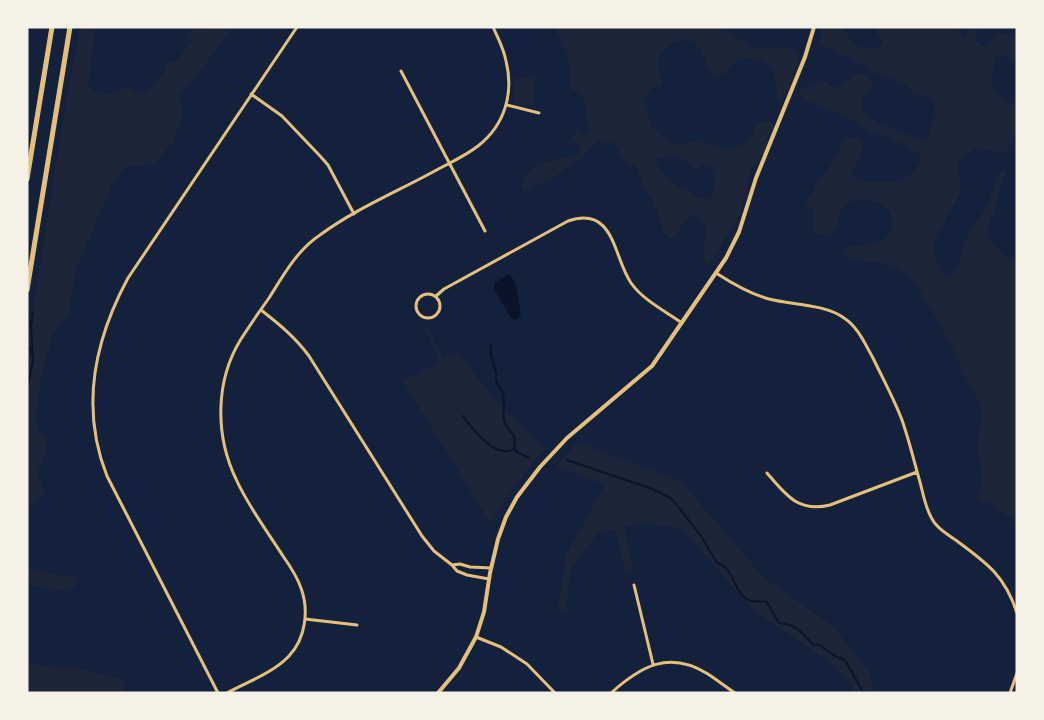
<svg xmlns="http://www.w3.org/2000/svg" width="1044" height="720" font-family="Raleway,sans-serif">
	<rect width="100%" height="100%" fill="#14213d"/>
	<!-- green -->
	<path fill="#1d2539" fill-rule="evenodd" d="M80 27H95L88 87C105 97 109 96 126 87L140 95 143 92H148L165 71 166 64 169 62 174 63 193 41 187 36 194 27H196L200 31 202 27H233L193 80 178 95 183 113 174 141 154 164 125 167 114 180 76 269 69 314 53 333 40 383 36 418 38 433 48 437 46 450 38 472 45 495 29 507 27 541V345L68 92Z
		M554 27H725L727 32 753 47 788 48 800 56 787 93 779 103C776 97 777 91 776 85 774 60 760 59 739 58L724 73 716 77C713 73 709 70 707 65 704 58 701 49 695 43 692 40 690 41 686 40 673 40 664 47 658 58L657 66 663 82 661 86 652 87 643 102 653 129C662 134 668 141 677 144 686 146 692 140 700 140 701 140 708 143 709 144 724 150 730 150 745 143 751 139 753 134 754 127 760 123 765 120 772 122L774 127 763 154 752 168 740 215 724 240 711 263 706 264C699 250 710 236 705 225 703 221 698 218 694 215L690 216 674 236 671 238 664 233 654 203 644 187 636 166C619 162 623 154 613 142L605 144 597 140 592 147 580 159 569 165 556 176 524 191 522 187C523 182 524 177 527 173 537 161 564 158 579 155L580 145 577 142 573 141V136L577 130 584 135 588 133 590 130 582 94 570 89 568 54ZM672 155 680 157 694 167 692 171 697 170 704 164C711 164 713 169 716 174 714 182 715 193 710 199L697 198C689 189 689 193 681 189 671 183 657 170 655 159Z
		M822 27H844C849 41 855 48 870 49 877 49 879 48 883 42 881 37 877 35 874 27H957L961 36 964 37 966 36 969 27H979L975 38C977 44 983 47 988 47L996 35 999 32 1017 37 1015 61 1012 63 1005 56 997 54C992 62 996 54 995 63 994 68 991 73 991 78 991 93 1005 101 1017 106 1017 128 1019 136 1004 154L975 148 957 162 961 191 933 243C936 256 936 274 950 279L958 267 963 246 971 228 978 220 989 201 999 174 1004 170 1006 171 1002 182 995 210 987 229V233L992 243 1004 255 1017 260V522L989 503 977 501C977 493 983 487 982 479 982 469 978 458 978 448 978 434 984 421 980 407 978 396 971 388 966 378 962 372 961 364 957 357 946 335 934 314 921 293 916 286 912 277 904 272 886 258 863 266 844 254V252L847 247C865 244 886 247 893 227 892 222 892 217 890 212 884 202 864 198 853 201 848 203 844 206 841 210 837 228 835 238 814 234L813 231 815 213C812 208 808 206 805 202L813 192 817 181 825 173 838 153 844 138 846 137H852L863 141C863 147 862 155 858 161 856 166 852 167 851 174L854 177 864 181 895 182 902 180 914 172 920 162V155L909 147 883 135 869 131 848 118 808 101 799 95 800 90 824 81 832 87H838L844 82 850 80 856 73 863 74 873 83V85C869 91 861 97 862 105 864 121 891 128 904 133 911 135 918 139 926 141L936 113 933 99 913 93C907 80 888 80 876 73 858 63 840 53 821 44L820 42Z
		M534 76 535 88 533 105H518L513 100 515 78Z
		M424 325 427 326 443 360 458 353 497 402 545 448 508 494 491 524 403 381 440 362Z
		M577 442 681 481 765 579 832 625 869 672 875 693H854L852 685 834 665 752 609 683 529 640 523 624 527 634 569 626 571 615 529 598 533 571 568 566 611 558 610 566 555 605 485 556 466Z
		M27 566 30 570 78 578 74 588 61 591 30 585 27 587Z
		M27 663 61 668 73 667 124 680 126 693H27Z"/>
	<!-- water -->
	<path fill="#0b132b" d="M510 274C519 286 518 301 521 315L519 318 515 320 511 318 494 289V284L501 278Z"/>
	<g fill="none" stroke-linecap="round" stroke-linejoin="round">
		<!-- stream -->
		<path stroke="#0b132b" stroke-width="2" d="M491 345C489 356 494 363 496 373 497 382 494 374 497 382 499 387 502 390 503 395 506 404 501 414 505 423 510 436 517 430 514 449L517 452 529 458
			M30 348 32 354
			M27 389 33 361 31 327 33 312
			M463 416C472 429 497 460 514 449
			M567 460 655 490 672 499 701 536 717 563C736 568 733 597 752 601 756 602 762 601 767 602L779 623C800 625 800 633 814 645L818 644 835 656 845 660 863 692"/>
		<!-- minor -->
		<path stroke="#e5c07b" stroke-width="3" d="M401 71 485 231
			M251 94 282 116 321 157 328 165 354 214
			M507 105 539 113
			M716 273C733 284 750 294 769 299 792 305 825 304 844 318 858 327 865 344 873 358 883 379 894 399 902 420 909 440 914 461 920 482 923 493 925 506 931 517 936 528 947 534 957 541 987 563 1005 576 1017 613
			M416 306a12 12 0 1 1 24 0a12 12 0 1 1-24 0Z
			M436 296 444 289 568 221C615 205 613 257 631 283 643 300 665 311 682 323
			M261 310C279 324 295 337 309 356L422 536 434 551 452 565 457 571 467 575 489 579
			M767 473C785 494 798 513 830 505L917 472
			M452 565 460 564 470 567 491 568
			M634 585 653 664
			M305 619 357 625
			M476 637 501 647 527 664 555 693
			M218 693 107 476C80 408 94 341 128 278L297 27
			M227 693C247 682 273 673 289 656 306 638 309 610 301 588 297 576 290 566 283 556 267 531 248 506 236 479 215 435 215 381 241 339 250 325 259 312 269 298 283 276 297 250 320 235 354 210 394 193 431 173 447 164 464 157 478 146 505 125 514 93 506 61 504 49 498 38 493 27
			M611 693C641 666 669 650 708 674 717 680 726 687 735 693
			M1010 693 1017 673"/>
		<!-- tertiary -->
		<path stroke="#e5c07b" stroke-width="4" d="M438 693 459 668 476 637 484 612 490 573 498 539 506 517 517 497 540 467 567 438 652 366 726 258 739 232 756 178 805 57 814 27"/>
		<!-- motorway -->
		<path stroke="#e5c07b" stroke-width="5" d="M27 179 52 27
			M27 290 70 27"/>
	</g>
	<!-- border -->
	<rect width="1044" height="720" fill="none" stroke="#f6f1e7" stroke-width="57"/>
</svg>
